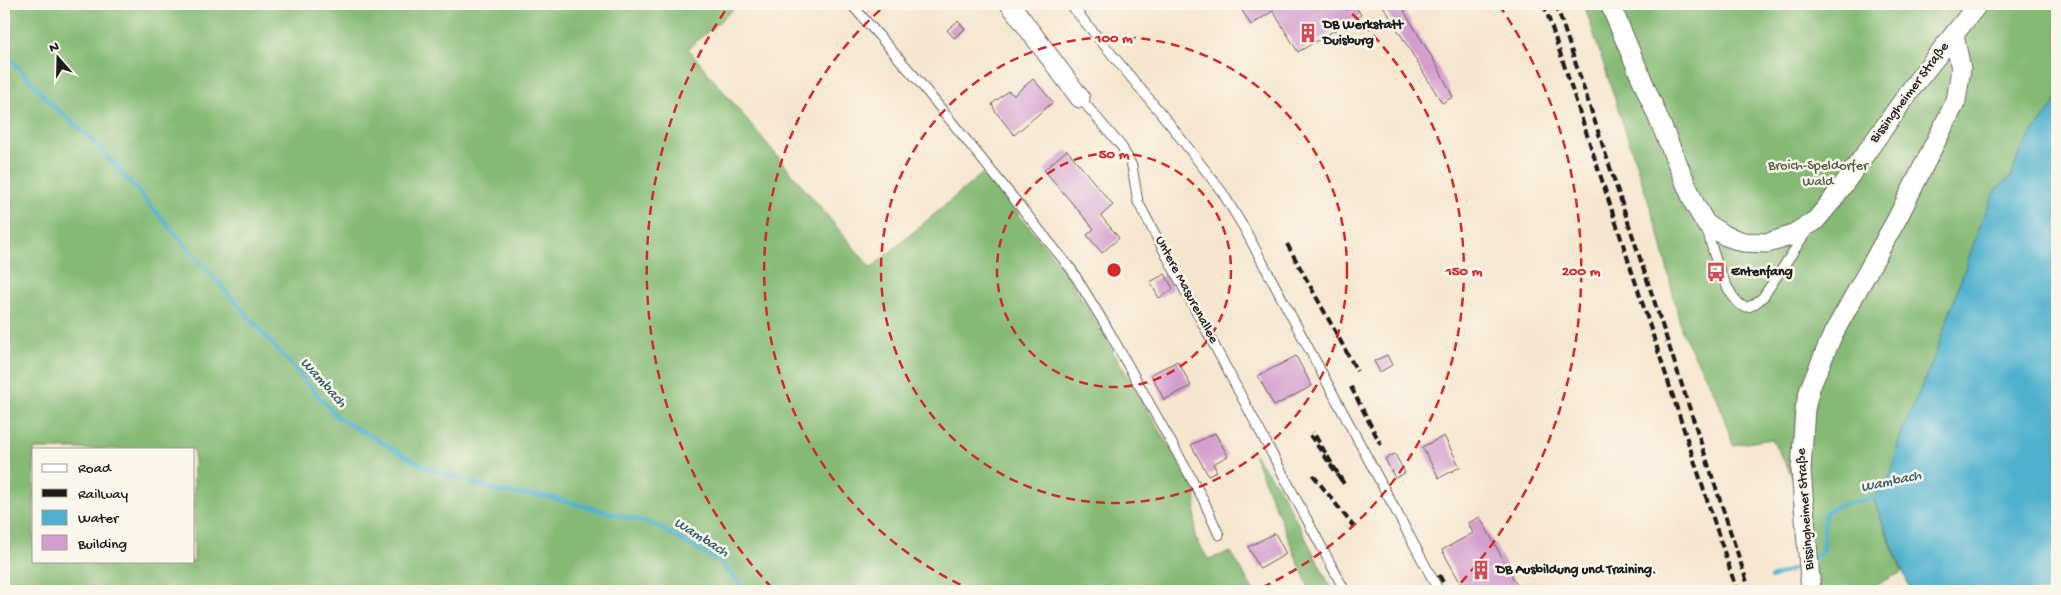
<svg xmlns="http://www.w3.org/2000/svg" width="2061" height="595" font-family="'Gochi Hand',sans-serif">
	<rect width="100%" height="100%" fill="#fbf7ec"/>
	<filter id="ink" filterUnits="userSpaceOnUse"><feTurbulence type="fractalNoise" baseFrequency=".02" numOctaves="2"/><feDisplacementMap in="SourceGraphic" scale="10" xChannelSelector="R" yChannelSelector="G"/><feConvolveMatrix kernelMatrix="1 2 1 2 8 2 1 2 1" color-interpolation-filters="sRGB"/></filter>
	<filter id="wash" filterUnits="userSpaceOnUse"><feTurbulence type="fractalNoise" baseFrequency=".0096" numOctaves="4" result="noise"/><feDisplacementMap in="SourceGraphic" scale="20" xChannelSelector="R" yChannelSelector="G"/><feGaussianBlur stdDeviation="1.12" result="paint"/><feColorMatrix in="noise" values="0 0 0 0 0 0 0 0 0 0 0 0 0 0 0 0 0 1.4 0 .05"/><feComposite in="paint" operator="in"/></filter>
	<g filter="url(#wash)">
		<rect width="100%" height="100%" fill="#f6e6cf"/>
		<!-- forest -->
		<path fill="#85ba74" stroke="#506b48" fill-rule="evenodd" d="M4 4H739L688 49 871 268 984 172 1066 272 1196 492 1195 537 1208 559 1231 552 1254 591H4ZM34 449H194V561H34Z
			M1584 4H2057V100L2021 150 2011 177 1996 189 1981 223 1934 358 1901 434 1891 474 1873 498 1902 572 1865 591H1818L1796 483 1772 439 1733 445 1718 400 1682 332 1659 234Z
			M1253 453 1280 489 1333 591H1310Z"/>
		<!-- water -->
		<path fill="#4eb0cd" stroke="#356674" d="M2057 100V591H1911L1873 498 1891 474 1901 434 1934 358 1981 223 1996 189 2011 177 2021 150Z"/>
		<g fill="none" stroke-linecap="round" stroke-linejoin="round">
			<!-- stream -->
			<path stroke="#4eb0cd" stroke-width="4.5" d="M4 51 51 104 91 138 338 418 427 468 500 492 549 497 653 524 720 562 743 587 750 591
				M1813 559 1822 552 1826 512 1838 506 1877 497
				M1771 578 1804 565"/>
		</g>
		<g id="blocks">
			<!-- building -->
			<path fill="#d39ece" d="M1238 4H1354L1361 15 1298 52 1273 11 1251 25Z
				M1382 4H1418L1404 11 1439 69 1453 97 1442 103Z
				M958 21 965 29 954 38 947 30Z
				M1033 79 1053 102 1014 135 995 111 992 104 1008 91 1014 95Z
				M1067 150 1113 205 1101 216 1119 238 1102 253 1087 235 1094 229 1044 170Z
				M1165 274 1173 289 1159 298 1150 282Z
				M1387 355 1392 365 1380 372 1374 361Z
				M1296 356 1312 386 1274 406 1258 376Z
				M1178 361 1191 386 1164 400 1151 374Z
				M1215 433 1228 456 1213 464 1217 471 1208 475 1191 445Z
				M1444 436 1460 467 1439 478 1422 447Z
				M1395 454 1405 473 1395 478 1385 459Z
				M1480 517 1520 591H1465L1442 550 1473 533 1468 523Z
				M1275 533 1286 554 1260 569 1248 547Z"/>
		</g>
	</g>
	<g filter="url(#ink)">
		<use href="#blocks" fill-opacity="0" stroke="#68635b" stroke-width="1"/>
		<g fill="none" stroke-linecap="round" stroke-linejoin="round">
			<defs>
				<path id="service" d="M851 4 916 78 1071 269 1106 326 1203 499 1219 535
					M1070 4 1169 123 1222 192 1244 228 1439 591
					M1080 98 1122 147 1132 166 1138 202 1345 591
					M1707 225C1708 241 1728 305 1746 307 1753 307 1758 301 1763 297L1807 231"/>
				<path id="minor" d="M1010 4 1080 98
					M1610 4 1695 205 1706 224 1726 236 1743 242 1768 243 1790 236 1815 221 1831 202 1917 81 1978 4
					M1811 591 1801 470 1805 409 1810 388 1833 334 1898 217 1956 101 1961 69 1954 35"/>
			</defs>
			<!-- service casing -->
			<use href="#service" stroke="#68635b" stroke-width="11"/>
			<!-- minor casing -->
			<use href="#minor" stroke="#68635b" stroke-width="21"/>
			<!-- service -->
			<use href="#service" stroke="#fff" stroke-width="9"/>
			<!-- minor -->
			<use href="#minor" stroke="#fff" stroke-width="19"/>
			<!-- rail -->
			<path stroke="#1c1c1c" stroke-width="4" stroke-dasharray="8 4" stroke-linecap="butt" d="M1544 4 1737 591
				M1556 4 1750 591
				M1287 244 1357 371
				M1351 387 1381 445
				M1310 435 1344 484 1313 432
				M1313 475 1354 527
				M1439 575 1448 591"/>
		</g>
	</g>
	<!-- distance rings -->
	<g fill="none" stroke="#d62828" stroke-width="2.5" stroke-dasharray="9 6">
		<circle cx="1114" cy="270" r="117"/>
		<circle cx="1114" cy="270" r="233"/>
		<path d="M974 591A350 350 0 0 1 887 4M1341 4A350 350 0 0 1 1254 591"/>
		<path d="M772 588A467 467 0 0 1 729 5M1499 5A467 467 0 0 1 1456 588"/>
	</g>
	<!-- icons -->
	<defs>
		<symbol id="building-bare" viewBox="-9 -9 18 18"><path d="M-4-6H4V6H1V3H-1V6H-4ZM-2.5-4.3h1.7v1.8h-1.7ZM.8-4.3h1.7v1.8H.8ZM-2.5-1h1.7V.8h-1.7ZM.8-1h1.7V.8H.8Z" fill="#d1495b" stroke="#fbf7ec" stroke-width="2.5" paint-order="stroke"/></symbol>
		<symbol id="bus-bare" viewBox="-9 -9 18 18"><path d="M-5-6H5V4H4V6H2V4H-2V6H-4V4H-5ZM-3.5-4V0h7V-4ZM-3.5 1.2v1.5H-2V1.2ZM2 1.2v1.5H3.5V1.2Z" fill="#d1495b" stroke="#fbf7ec" stroke-width="2.5" paint-order="stroke"/></symbol>
	</defs>
	<g fill-rule="evenodd">
		<use href="#building-bare" x="1294" y="19" width="28" height="28"/>
		<use href="#bus-bare" x="1702" y="258" width="28" height="28"/>
		<use href="#building-bare" x="1467" y="556" width="28" height="28"/>
	</g>
	<g text-anchor="middle" dominant-baseline="central" stroke-width="5" stroke-linejoin="round" paint-order="stroke">
		<!-- poi labels -->
		<g font-size="14" font-weight="bold" fill="#1c1c1c" stroke="#fbf7ec" text-anchor="start">
			<text x="1323" y="25">DB Werkstatt<tspan x="1323" dy="16">Duisburg</tspan></text>
			<text x="1731" y="272">Entenfang</text>
			<text x="1496" y="570">DB Ausbildung und Training.</text>
		</g>
		<!-- street labels -->
		<g font-size="14" fill="#1c1c1c" stroke="#fbf7ec">
			<text transform="translate(1910 93) rotate(-53)">Bissingheimer Straße</text>
			<text transform="translate(1186 290) rotate(62)">Untere Masurenallee</text>
			<text transform="translate(1806 509) rotate(-94)">Bissingheimer Straße</text>
		</g>
		<!-- park labels -->
		<g font-size="14" fill="#4d5e42" stroke="#fbf7ec">
			<text x="1818" y="166">Broich-Speldorfer<tspan x="1818" dy="16">Wald</tspan></text>
		</g>
		<!-- water labels -->
		<g font-size="15" font-style="italic" fill="#325f6c" stroke="#fbf7ec">
			<text transform="translate(323 383) rotate(48)">Wambach</text>
			<text transform="translate(1891 482) rotate(-12)">Wambach</text>
			<text transform="translate(701 538) rotate(32)">Wambach</text>
		</g>
	</g>
	<circle cx="1114" cy="270" r="8" fill="#d62828" stroke="#fbf7ec" stroke-width="2.5"/>
	<g font-size="15" text-anchor="middle" font-weight="bold" fill="#d62828" stroke="#fbf7ec" stroke-width="5" stroke-linejoin="round" paint-order="stroke">
		<text x="1114" y="42">100 m</text>
		<text x="1114" y="158">50 m</text>
		<text x="1464" y="275">150 m</text>
		<text x="1581" y="275">200 m</text>
	</g>
	<!-- margin -->
	<rect width="2061" height="595" fill="none" stroke="#fbf7ec" stroke-width="20"/>
	<!-- legend -->
	<rect x="32" y="448" width="162" height="115" fill="#fbf7ec" stroke="#a29f99"/>
	<rect x="42" y="464" width="25" height="8" fill="#ffffff" stroke="#a29f99"/>
	<text x="78" y="472" font-size="15" fill="#1c1c1c">Road</text>
	<rect x="42" y="489" width="25" height="8" fill="#1c1c1c" stroke="#a29f99"/>
	<text x="78" y="498" font-size="15" fill="#1c1c1c">Railway</text>
	<rect x="42" y="510" width="25" height="15" fill="#4eb0cd" stroke="#a29f99"/>
	<text x="78" y="522" font-size="15" fill="#1c1c1c">Water</text>
	<rect x="42" y="535" width="25" height="15" fill="#d39ece" stroke="#a29f99"/>
	<text x="78" y="548" font-size="15" fill="#1c1c1c">Building</text>
	<!-- north arrow -->
	<g transform="translate(58 58) rotate(340)" stroke="#fbf7ec" stroke-width="4" paint-order="stroke">
	<path d="M0-4L9 19L0 12L-9 19Z" fill="#1c1c1c"/>
	<text y="-8" font-size="14" font-weight="bold" text-anchor="middle" fill="#1c1c1c">N</text>
	</g>
</svg>
